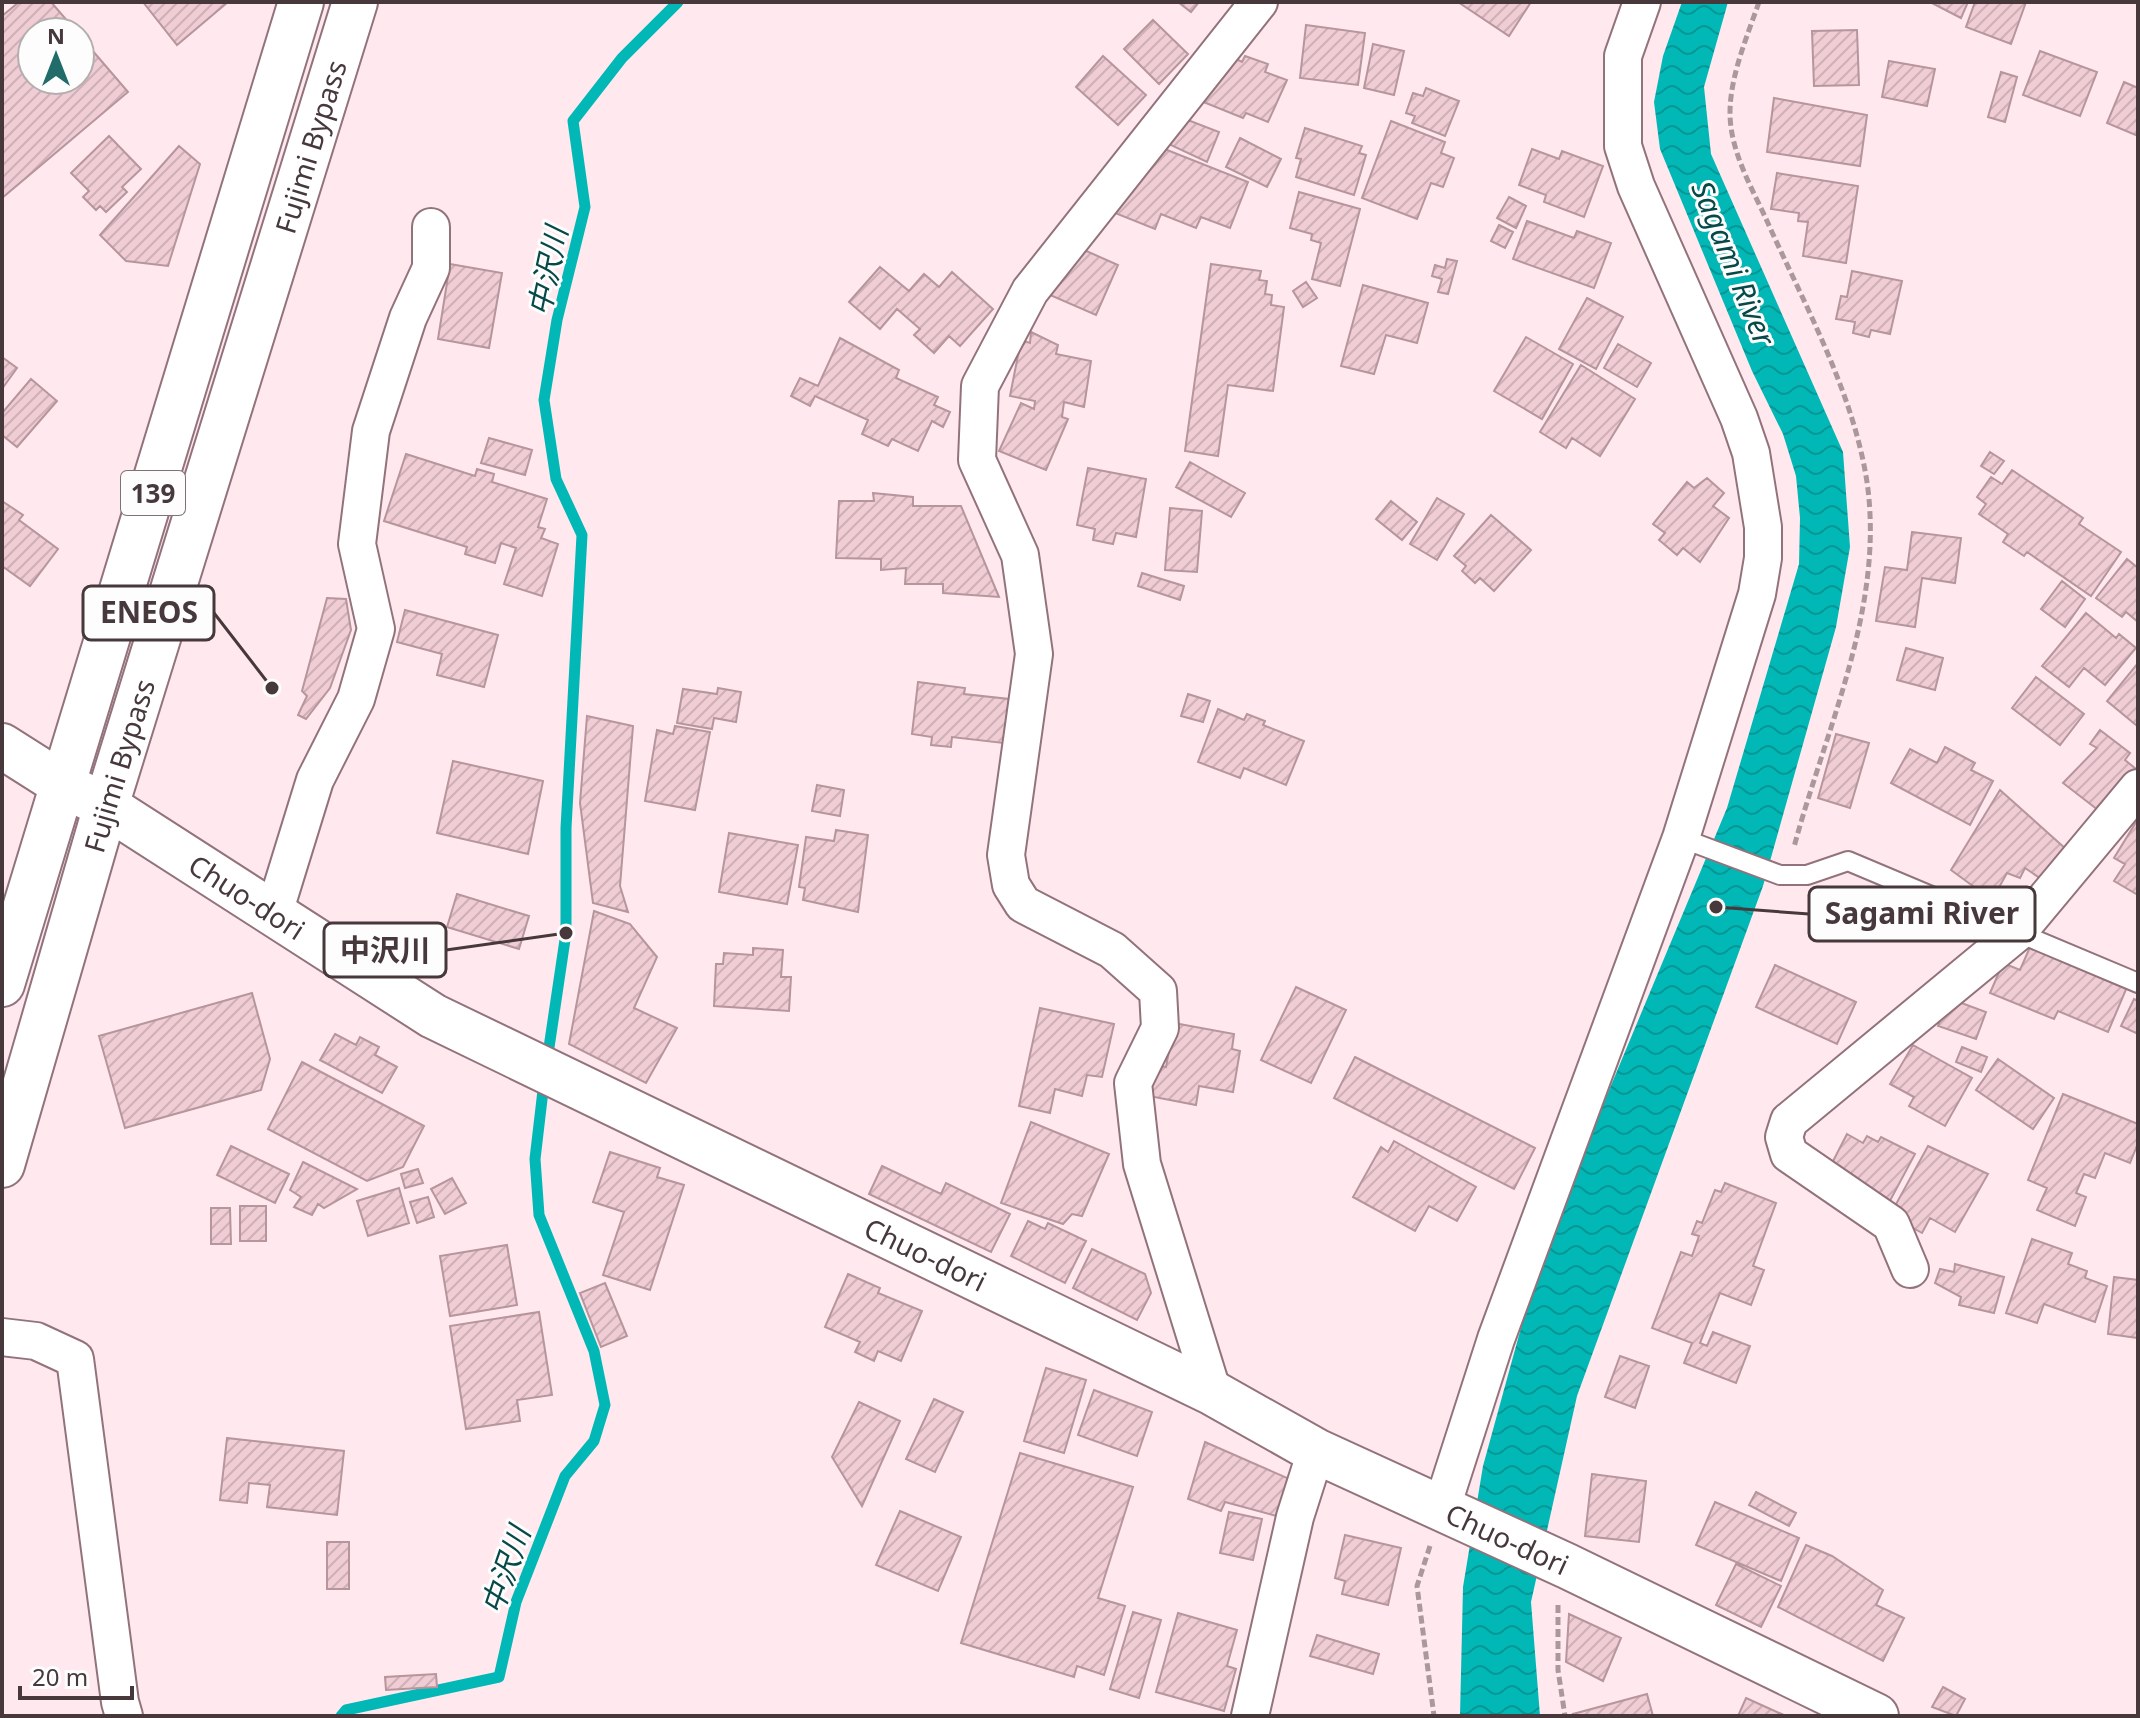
<svg xmlns="http://www.w3.org/2000/svg" width="2140" height="1718" font-family="'Noto Sans','Noto Sans JP',sans-serif">
	<defs>
		<pattern id="water-waves" width="16" height="10" patternUnits="userSpaceOnUse" patternTransform="scale(2)"><rect width="16" height="10" fill="#01b8b6"/><path d="M0 5q4-4 8 0t8 0" fill="none" stroke="#059795"/></pattern>
		<pattern id="building-hatch" width="6" height="6" patternUnits="userSpaceOnUse" patternTransform="scale(2)"><rect width="6" height="6" fill="#f0ccd4"/><path d="M-1 1l2-2M0 6l6-6M5 7l2-2" fill="none" stroke="#cfb0b7"/></pattern>
	</defs>
	<rect width="100%" height="100%" fill="#ffe9ee"/>
	<!-- water -->
	<path fill="url(#water-waves)" d="M1682 2H1728L1704 87 1711 154 1843 452 1850 547 1836 627 1763 886 1577 1396 1531 1602 1540 1716H1460L1463 1587 1483 1466 1543 1248 1727 808 1799 564 1800 518 1796 476 1783 434 1752 371 1660 149 1654 102 1663 56Z"/>
	<g fill="none" stroke-linecap="round" stroke-linejoin="round">
		<!-- stream -->
		<path stroke="#01b8b6" stroke-width="11" d="M547 1061 566 933V828L582 535 556 479 544 400 557 320 585 207 573 121 622 58 678 2
			M341 1716 346 1710 499 1677 516 1602 565 1476 594 1441 605 1405 594 1351 539 1215 535 1159 544 1082"/>
	</g>
	<!-- building -->
	<path fill="url(#building-hatch)" stroke="#b6959d" stroke-width="2" d="M19 2H51L77 32H32V80H80V36L128 92 2 198V16Z
		M143 2H228L177 45Z
		M1178 2H1199L1191 12Z
		M1458 2H1531L1509 36Z
		M1930 2H1968L1961 18Z
		M1975 2H2026L2011 44 1966 27Z
		M1153 20 1188 54 1159 84 1124 49Z
		M1306 25 1365 33 1358 85 1300 78Z
		M1857 30 1859 85 1814 86 1812 31Z
		M1373 44 1404 51 1394 95 1364 88Z
		M2040 51 2097 72 2080 116 2023 95Z
		M1103 56 1146 95 1118 125 1076 87Z
		M1245 56 1268 64 1265 72 1287 80 1268 122 1246 113 1243 118 1201 101 1232 57 1242 62Z
		M1889 61 1935 69 1927 106 1882 97Z
		M2001 72 2017 77 2005 122 1988 117Z
		M2124 82 2138 88V136L2107 123Z
		M1426 88 1459 101 1445 136 1412 123 1415 116 1406 113 1413 93 1423 96Z
		M1774 98 1867 115 1860 166 1767 152Z
		M1180 117 1219 132 1207 162 1160 140Z
		M1391 121 1445 142 1441 153 1454 158 1443 187 1431 183 1417 219 1362 198Z
		M1305 128 1362 146 1359 153 1366 155 1354 195 1296 177 1301 159 1296 158Z
		M109 136 141 169 122 187 127 192 106 212 100 206 96 210 83 197 89 191 71 173Z
		M1240 138 1281 159 1267 187 1226 167Z
		M179 146 200 164 168 266 126 261 100 235Z
		M1157 146 1248 182 1230 228 1201 217 1196 228 1161 214 1155 229 1115 213 1132 171Z
		M1532 149 1559 159 1562 151 1603 166 1584 217 1544 202 1546 195 1519 185Z
		M1777 173 1858 186 1846 263 1803 256 1808 222 1798 221 1799 213 1771 209Z
		M1299 192 1360 209 1340 286 1312 279 1321 243 1311 240 1312 234 1290 228Z
		M1509 197 1526 206 1516 228 1497 218Z
		M1527 221 1574 238 1577 231 1611 243 1594 288 1513 259Z
		M1499 225 1513 232 1505 248 1491 241Z
		M1084 250 1118 265 1096 315 1050 295 1068 253 1080 258Z
		M1447 259 1457 261 1448 294 1438 292 1442 279 1432 276 1435 265 1445 268Z
		M450 264 502 273 489 348 438 339Z
		M1211 264 1261 271 1259 280 1267 281 1265 294 1272 295 1271 305 1284 307 1273 391 1228 385 1218 456 1185 451Z
		M880 267 909 291 924 274 939 287 952 272 993 309 960 346 949 336 934 353 914 335 920 329 897 309 880 329 849 302Z
		M1852 271 1902 281 1890 334 1871 330 1869 337 1853 333 1855 322 1836 319 1841 296 1847 297Z
		M1306 282 1317 298 1303 307 1293 291Z
		M1363 285 1428 303 1417 343 1386 335 1374 374 1341 366Z
		M1587 298 1623 317 1596 369 1559 349Z
		M1031 332 1058 345 1056 354 1091 361 1084 407 1064 402 1062 417 1068 419 1046 470 999 451 1021 403 1034 409 1035 401 1010 396 1021 340 1030 343Z
		M1526 337 1573 364 1542 419 1494 391Z
		M840 338 899 370 896 378 938 397 934 405 950 412 943 427 932 421 918 451 892 439 888 446 862 434 868 420 815 396 810 406 791 396 800 378 818 386Z
		M1618 344 1651 363 1637 387 1604 368Z
		M2 357 17 368 2 389Z
		M1581 365 1635 399 1600 456 1572 438 1566 448 1540 432Z
		M31 379 57 401 17 447 2 435V413Z
		M489 438 532 450 525 475 481 463Z
		M1990 452 2004 461 1994 474 1981 466Z
		M406 454 475 476 477 469 494 474 492 482 547 499 538 527 545 529 541 538 558 544 542 596 504 584 516 548 501 543 495 563 465 554 467 547 384 521Z
		M1190 462 1245 493 1231 517 1176 487Z
		M1088 468 1146 479 1136 537 1116 533 1113 544 1093 540 1095 529 1077 525Z
		M2012 470 2083 518 2079 524 2121 552 2091 596 2027 552 2024 556 2003 542 2008 534 1979 514 1986 504 1977 497 1991 477 2002 484Z
		M1707 478 1724 493 1713 506 1729 518 1700 562 1683 548 1677 555 1659 540 1665 533 1653 524 1687 482 1694 488Z
		M873 493 913 497V506H961L999 597 943 593V584H905L906 568 881 570V559L836 558 839 501H874Z
		M1437 498 1464 514 1437 560 1410 544Z
		M2 501 23 515 19 520 58 549 30 586 2 566Z
		M1391 501 1417 522 1402 540 1376 519Z
		M1170 508 1202 511 1197 572 1165 570Z
		M1491 515 1531 550 1494 591 1480 578 1475 583 1462 571 1466 566 1454 556Z
		M1912 532 1961 538 1955 583 1922 578 1915 627 1876 621 1885 567 1907 570Z
		M2127 559 2138 568V622L2126 612 2122 617 2096 598Z
		M1142 573 1184 586 1180 600 1138 586Z
		M2062 581 2085 599 2065 627 2041 609Z
		M327 598 346 599 351 630 330 688 306 719 298 715 307 696 302 691Z
		M405 610 498 635 484 687 437 675 442 654 397 642Z
		M2086 613 2116 638 2119 634 2136 648 2105 685 2084 668 2069 687 2042 666Z
		M1906 648 1943 658 1935 690 1897 680Z
		M2138 663V722L2136 725 2107 701Z
		M2036 677 2084 714 2060 745 2012 708Z
		M918 682 965 688 964 694 1009 699 1003 743 952 737 951 747 931 745 932 737 912 734Z
		M718 688 741 692 736 722 714 718 712 729 677 723 683 689 717 694Z
		M1188 694 1210 701 1203 722 1181 716Z
		M1218 709 1244 720 1247 714 1265 721 1263 725 1304 741 1286 785 1244 768 1240 778 1198 762Z
		M587 716 633 726 620 886 628 912 593 903 580 803Z
		M675 726 710 732 695 810 645 801 657 730 673 734Z
		M2100 730 2130 753 2125 760 2136 769 2102 813 2063 783 2097 748 2090 744Z
		M1836 734 1869 743 1850 808 1818 798Z
		M1945 747 1975 763 1971 770 1993 781 1970 825 1891 783 1910 749 1937 763Z
		M453 761 543 781 528 854 437 833Z
		M817 785 844 790 840 816 812 811Z
		M2000 790 2067 850 2047 883 2025 868 2020 878 2007 873 1992 900 1951 870Z
		M2138 819V895L2114 881 2125 864 2114 858Z
		M836 830 868 835 858 912 803 900 805 888 799 887 806 837 834 841Z
		M729 833 798 845 787 904 719 892Z
		M457 894 529 916 519 949 447 927Z
		M594 911 630 924 657 957 634 1008 677 1028 646 1083 569 1044Z
		M2030 947 2127 987 2108 1032 2058 1011 2054 1019 1990 993 2003 963 2020 970Z
		M753 948 783 950 781 977H791L789 1011 714 1006 716 964H723L724 953 753 955Z
		M1775 965 1856 1002 1837 1044 1756 1007Z
		M1296 987 1346 1010 1311 1083 1261 1060Z
		M252 993 270 1059 261 1090 125 1128 99 1036Z
		M1948 998 1986 1012 1976 1039 1938 1026Z
		M2134 999 2138 1001V1034L2121 1026Z
		M1040 1008 1114 1024 1102 1077 1087 1075 1082 1096 1055 1089 1050 1113 1019 1106Z
		M1174 1023 1234 1034 1232 1049 1240 1051 1233 1092 1199 1086 1196 1105 1149 1096 1155 1065 1166 1067Z
		M335 1034 356 1045 360 1037 379 1047 375 1055 397 1067 382 1093 320 1060Z
		M1913 1045 1972 1078 1945 1126 1909 1106 1914 1097 1890 1084Z
		M1962 1047 1987 1057 1981 1072 1956 1062Z
		M1355 1057 1535 1148 1514 1189 1334 1098Z
		M1998 1059 2054 1098 2033 1129 1976 1090Z
		M302 1062 424 1126 403 1167 367 1181 268 1129Z
		M2063 1094 2138 1124V1143L2130 1163 2105 1153 2095 1178 2084 1174 2076 1193 2086 1197 2075 1226 2037 1210 2047 1188 2028 1180Z
		M1031 1122 1109 1154 1082 1216 1072 1214 1063 1224 1001 1203Z
		M1847 1134 1863 1143 1867 1136 1878 1142 1881 1137 1915 1154 1885 1210 1829 1169Z
		M1394 1141 1476 1187 1457 1221 1429 1206 1415 1231 1353 1197 1381 1147 1388 1152Z
		M231 1146 289 1174 275 1203 217 1175Z
		M1928 1146 1988 1174 1955 1232 1930 1218 1922 1233 1890 1215Z
		M610 1152 660 1168 657 1177 684 1185 650 1290 603 1275 624 1212 593 1202Z
		M303 1162 357 1189 324 1208 318 1204 312 1215 294 1207 301 1197 290 1190Z
		M882 1166 941 1194 946 1183 1010 1214 991 1252 869 1194Z
		M418 1169 423 1183 405 1188 401 1174Z
		M452 1178 466 1203 445 1214 431 1189Z
		M1725 1183 1776 1203 1753 1266 1764 1270 1751 1305 1720 1293 1700 1343 1707 1346 1713 1332 1750 1346 1736 1383 1684 1363 1692 1343 1652 1328 1681 1252 1692 1256 1699 1236 1692 1234 1697 1221 1702 1223 1715 1190 1721 1192Z
		M399 1188 409 1223 368 1236 357 1201Z
		M428 1197 434 1217 417 1223 410 1202Z
		M240 1206H266V1241H240Z
		M211 1208H230L231 1244H211Z
		M1028 1221 1045 1229 1048 1223 1086 1241 1065 1283 1011 1256Z
		M2032 1239 2072 1253 2068 1264 2087 1271 2085 1278 2107 1286 2095 1322 2044 1304 2037 1323 2006 1313Z
		M507 1245 517 1305 450 1316 440 1256Z
		M1092 1249 1145 1274 1151 1293 1137 1320 1073 1288Z
		M1955 1264 2004 1277 1994 1313 1959 1305 1961 1297 1935 1283 1940 1269 1954 1272Z
		M848 1274 880 1288 878 1293 922 1311 901 1361 878 1351 874 1361 855 1352 860 1342 825 1327Z
		M2114 1277 2138 1280V1338L2108 1334Z
		M605 1283 627 1336 601 1347 580 1293Z
		M539 1312 552 1395 517 1400 520 1421 466 1429 450 1326Z
		M1620 1356 1649 1366 1635 1408 1605 1397Z
		M1046 1368 1086 1380 1064 1453 1024 1441Z
		M1094 1390 1152 1412 1137 1456 1078 1435Z
		M934 1399 963 1412 935 1472 906 1459Z
		M859 1402 900 1421 862 1506 832 1457Z
		M227 1438 344 1451 337 1515 267 1507 270 1485 249 1483 247 1503 220 1500Z
		M1205 1442 1294 1481 1280 1517 1225 1502 1221 1511 1188 1499Z
		M1020 1453 1133 1487 1098 1598 1125 1606 1104 1675 1077 1666 1074 1677 961 1643Z
		M1592 1474 1646 1481 1639 1542 1585 1536Z
		M1756 1492 1796 1513 1789 1526 1749 1505Z
		M1715 1502 1799 1538 1781 1581 1696 1545Z
		M900 1511 961 1537 938 1591 876 1565Z
		M1229 1512 1262 1519 1253 1560 1220 1553Z
		M1345 1535 1401 1548 1388 1605 1342 1594 1345 1581 1335 1578Z
		M327 1542H349V1589H327Z
		M1806 1545 1832 1556 1883 1590 1876 1605 1904 1618 1883 1661 1778 1607Z
		M1736 1564 1781 1586 1761 1627 1716 1605Z
		M1133 1612 1161 1620 1139 1698 1110 1689Z
		M1178 1613 1237 1630 1227 1666 1236 1669 1224 1711 1156 1692Z
		M1569 1614 1621 1638 1603 1681 1566 1662Z
		M1317 1635 1379 1654 1373 1674 1310 1656Z
		M436 1674 437 1687 386 1690 385 1677Z
		M1943 1687 1965 1699 1956 1716 1932 1707Z
		M1647 1694 1653 1716H1574L1573 1714Z
		M1746 1698 1786 1716H1738Z"/>
	<g fill="none" stroke-linecap="round" stroke-linejoin="round">
		<defs>
			<path id="service" d="M1681 838 1780 875H1807L1848 861 2138 983"/>
			<path id="minor" d="M274 913 315 780 356 699 376 629 357 544 371 431 408 318 431 268V227
				M1910 1269 1891 1224 1789 1154 1784 1137 1789 1121 2018 932 2138 788
				M2 1337 36 1341 75 1359 120 1702 124 1716
				M1213 1393 1142 1164 1133 1083 1160 1028 1158 991 1112 950 1023 904 1011 885 1006 855 1034 654 1020 555 977 460 980 386 1030 291 1259 2
				M1441 1510 1496 1339 1681 838 1757 594 1763 558V527L1751 453 1739 418 1636 186 1623 146V56L1642 2
				M1250 1716 1295 1517 1316 1451"/>
			<g id="tertiary">
				<path id="s1" d="M2 746 65 786 106 806 433 1016 1213 1393 1316 1451 1567 1566 1876 1716"/>
			</g>
			<g id="trunk">
				<path d="M2 984 301 2"/>
				<path id="s2" d="M2 1165 106 806 355 2"/>
			</g>
		</defs>
		<!-- service casing -->
		<use href="#service" stroke="#93737b" stroke-width="22"/>
		<!-- minor casing -->
		<use href="#minor" stroke="#93737b" stroke-width="40"/>
		<!-- tertiary casing -->
		<use href="#tertiary" stroke="#93737b" stroke-width="48"/>
		<!-- trunk casing -->
		<use href="#trunk" stroke="#93737b" stroke-width="48"/>
		<!-- path -->
		<path stroke="#aa989c" stroke-width="5" stroke-dasharray="8 4" stroke-linecap="butt" d="M1759 2C1747 37 1730 76 1730 113 1730 151 1752 188 1767 221 1804 304 1853 391 1867 482 1885 607 1826 728 1794 847
			M1430 1546 1417 1586 1434 1716
			M1558 1605V1670L1565 1716"/>
		<!-- service -->
		<use href="#service" stroke="#fff" stroke-width="18"/>
		<!-- minor -->
		<use href="#minor" stroke="#fff" stroke-width="36"/>
		<!-- tertiary -->
		<use href="#tertiary" stroke="#fff" stroke-width="44"/>
		<!-- trunk -->
		<use href="#trunk" stroke="#fff" stroke-width="44"/>
	</g>
	<g text-anchor="middle" dominant-baseline="central" stroke-width="6" stroke-linejoin="round" paint-order="stroke">
		<!-- shield labels -->
		<rect fill="#fdfdfd" stroke="#7d7375" stroke-width="2" x="121" y="471" width="64" height="44" rx="6"/>
		<g font-size="26" font-weight="bold" fill="#46383b">
			<text x="153" y="493">139</text>
		</g>
		<!-- street labels -->
		<g font-size="28" fill="#46383b" stroke="#fdfdfd">
			<text stroke="none"><textPath href="#s2" startOffset="1064">Fujimi Bypass</textPath></text>
			<text stroke="none"><textPath href="#s2" startOffset="416">Fujimi Bypass</textPath></text>
			<text stroke="none"><textPath href="#s1" startOffset="288">Chuo-dori</textPath></text>
			<text stroke="none"><textPath href="#s1" startOffset="1056">Chuo-dori</textPath></text>
			<text stroke="none"><textPath href="#s1" startOffset="1704">Chuo-dori</textPath></text>
		</g>
		<!-- water labels -->
		<g font-size="30" font-style="italic" fill="#074948" stroke="#fdfdfd">
			<text transform="translate(1734 263) rotate(68)">Sagami River</text>
			<text transform="translate(547 271) rotate(-78)">中沢川</text>
			<text transform="translate(505 1570) rotate(-71)">中沢川</text>
		</g>
	</g>
	<!-- callouts -->
	<path fill="none" stroke="#46383b" stroke-width="3" d="M272 688L214 613M1716 907L1809 914M566 933L446 950"/>
	<g fill="#46383b" stroke="#fdfdfd" stroke-width="3">
		<circle cx="272" cy="688" r="8"/>
		<circle cx="1716" cy="907" r="8"/>
		<circle cx="566" cy="933" r="8"/>
	</g>
	<g fill="#fdfdfd" stroke="#46383b" stroke-width="3">
		<rect x="83" y="586" width="131" height="54" rx="8"/>
		<rect x="1809" y="887" width="226" height="54" rx="8"/>
		<rect x="324" y="923" width="122" height="54" rx="8"/>
	</g>
	<g font-size="30" text-anchor="middle" font-weight="bold" fill="#46383b">
		<text x="149" y="623">ENEOS</text>
		<text x="1922" y="924">Sagami River</text>
		<text x="385" y="961">中沢川</text>
	</g>
	<!-- border -->
	<rect width="2140" height="1718" fill="none" stroke="#46383b" stroke-width="8"/>
	<!-- north arrow -->
	<g transform="translate(56 56)"><circle r="38" fill="#fdfdfd" stroke="#b4aeaf" stroke-width="2"/>
	<path d="M0-6L14 30L0 20L-14 30Z" fill="#216c6b"/>
	<text y="-12" font-size="22" font-weight="bold" text-anchor="middle" fill="#46383b">N</text>
	</g>
	<!-- scale -->
	<path d="M20 1686v12h112v-12" fill="none" stroke="#46383b" stroke-width="4"/>
	<text x="32" y="1686" font-size="24" fill="#46383b" stroke="#fdfdfd" stroke-width="6" paint-order="stroke">20 m</text>
</svg>
